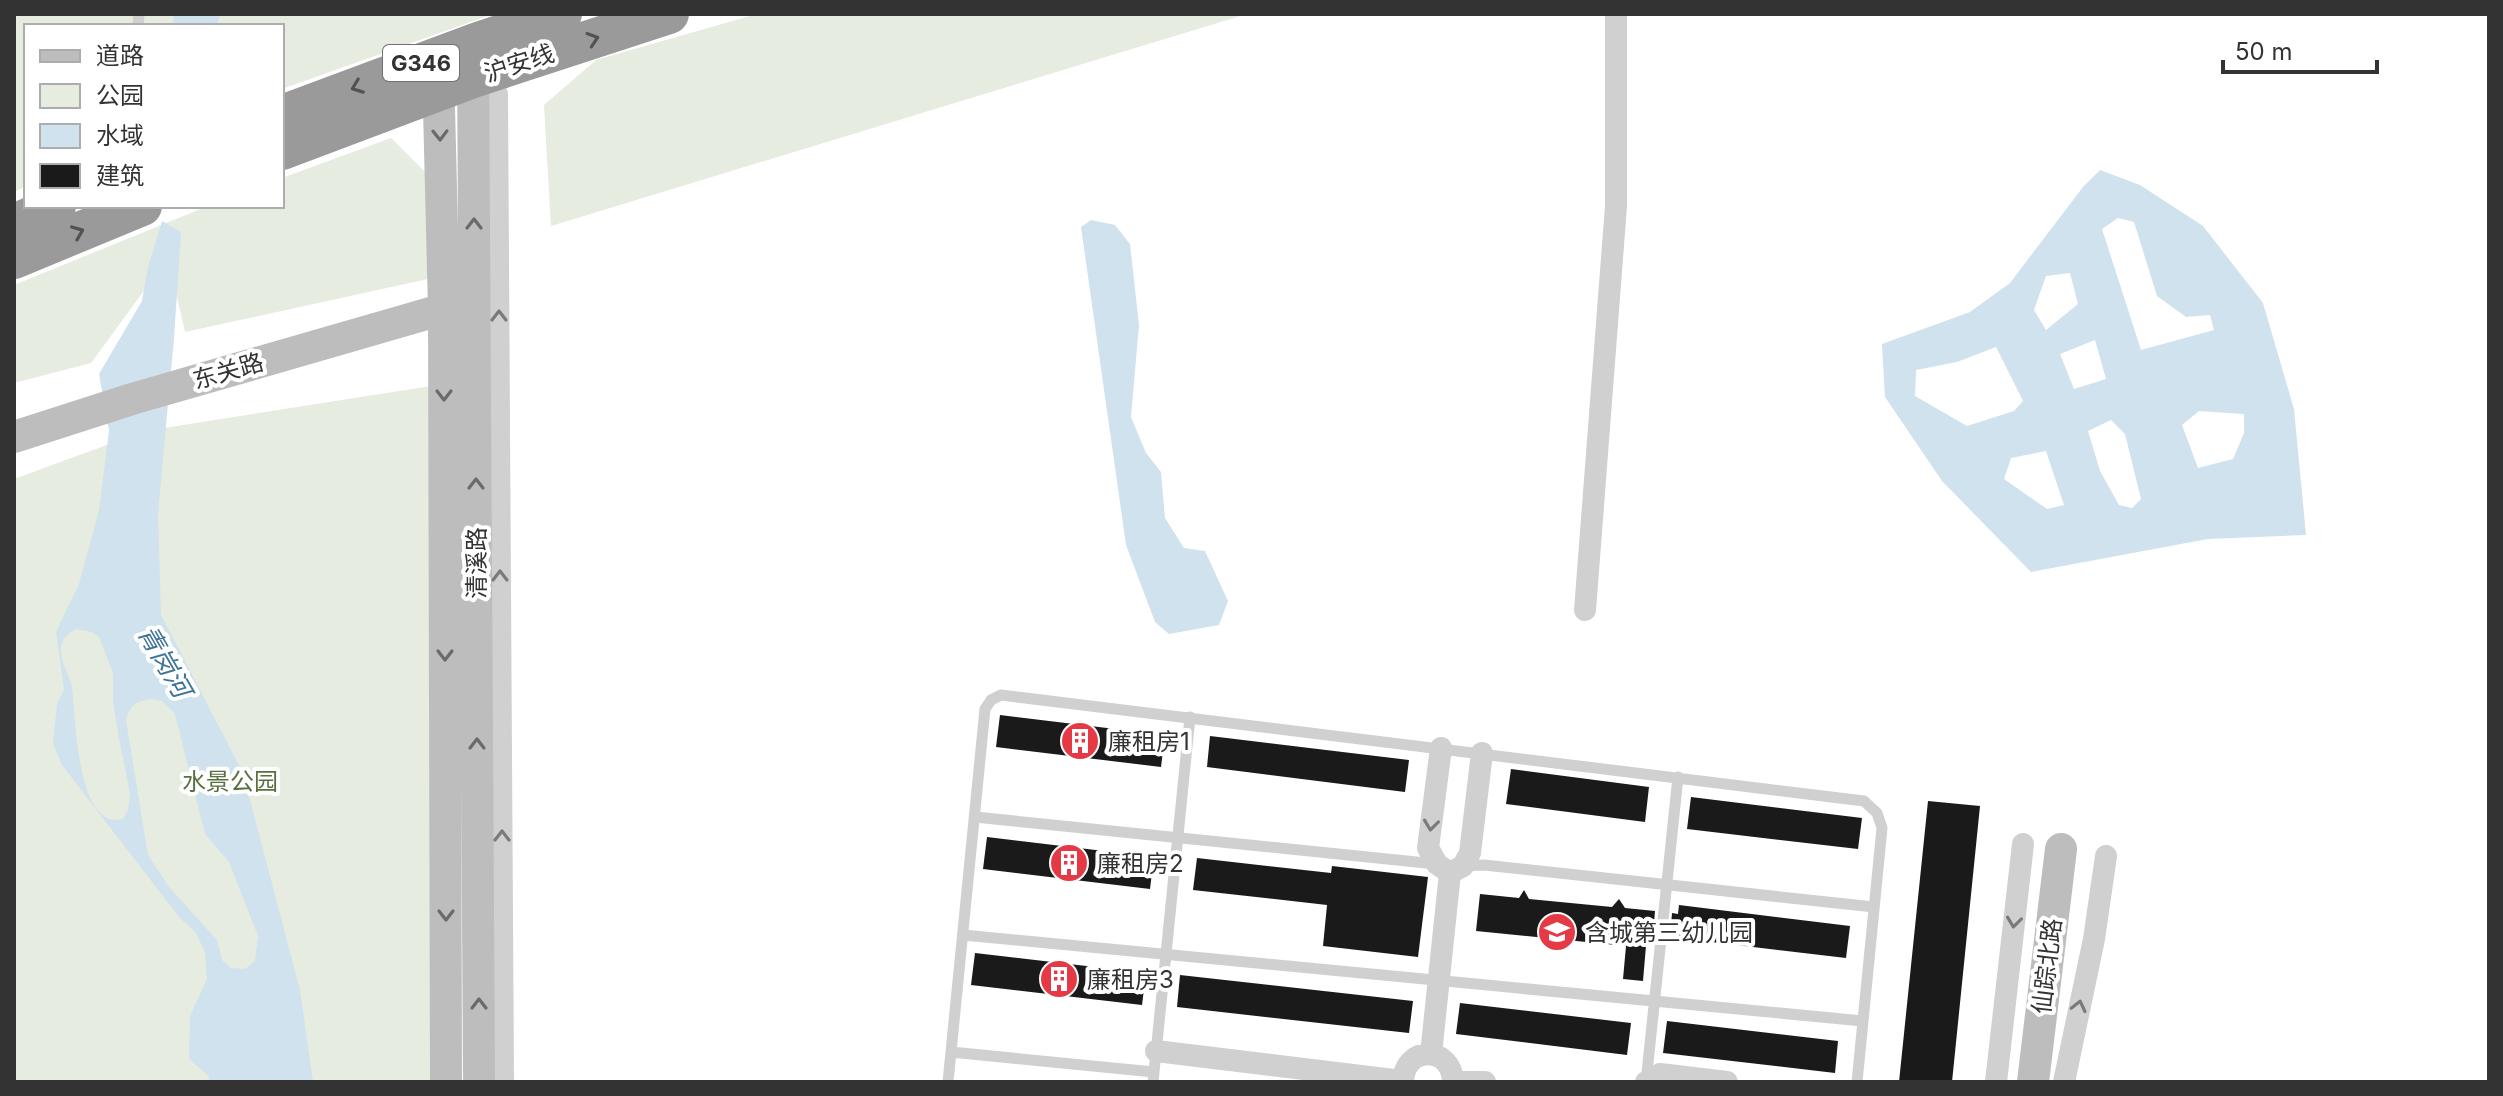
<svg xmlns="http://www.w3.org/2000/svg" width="2503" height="1096" font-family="Inter,'Noto Sans SC',sans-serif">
	<rect width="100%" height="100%" fill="#fff"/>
	<!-- green -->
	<path fill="#e6ecdf" d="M14 14H493L282 89V26H26V186L14 192Z
		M757 14H1247L551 226 544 105 596 60Z
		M391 138 432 179 437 277 185 332 168 258 91 363 14 383V285L208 206H282V178Z
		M444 384 446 1082H14V479L145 431Z"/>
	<!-- water -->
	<path fill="#cfe2ee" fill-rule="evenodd" d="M174 14H220L217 26H173Z
		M2100 170 2140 185 2203 226 2263 303 2294 409 2306 535 2208 539 2031 572 1942 481 1885 397 1882 344 1970 312 2010 283 2083 187ZM2118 218 2134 222 2157 296 2186 317 2210 315 2214 330 2141 350 2102 229ZM2070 273 2078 304 2046 330 2034 310 2046 276ZM2095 340 2106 379 2074 389 2060 354ZM1996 347 2023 401 2014 411 1967 426 1915 396 1916 370 1957 362ZM2199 411 2244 414V433L2233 459 2198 468 2182 425ZM2111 420 2125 434 2141 499 2132 508 2119 505 2100 471 2088 431ZM2046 451 2064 505 2047 509 2004 479 2011 458Z
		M1091 220 1115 225 1130 244 1139 325 1131 417 1146 453 1161 472 1165 518 1184 548 1205 551 1228 601 1219 625 1169 634 1155 622 1126 545 1081 227Z
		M162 221 181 232 174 338 158 514 161 615 243 773 300 990 313 1082H210L208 1075 189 1059 190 1016 207 979 205 952 196 933 179 917 62 765 53 744 57 704 64 689 56 632 79 584 99 510 109 431 99 374 142 301 148 267ZM76 629 92 632 99 637 113 673V701L118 733 130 793 128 810 123 819C76 831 76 716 72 688 70 675 59 660 61 647 63 637 68 634 76 629ZM152 699 162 701 175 714 205 834 229 862 258 936 255 961 245 969 231 968 222 960 217 940 169 887 148 855 126 720C130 705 136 701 152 699Z"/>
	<!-- building -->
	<path fill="#1a1a1a" d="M1000 715 1165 735 1161 767 996 747Z
		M1210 736 1409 760 1405 792 1207 767Z
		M1511 769 1649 787 1645 822 1506 804Z
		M1691 797 1862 818 1858 849 1687 829Z
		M1928 801 1980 806 1952 1082H1899Z
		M987 837 1154 857 1150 889 983 869Z
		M1197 858 1331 873 1332 866 1428 877 1418 957 1323 946 1327 905 1193 890Z
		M1524 890 1529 899 1612 907 1619 899 1625 908 1655 911 1653 935 1647 934 1643 981 1623 979 1626 946 1476 931 1480 894 1519 898Z
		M1679 905 1850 926 1846 958 1670 937 1672 913 1678 914Z
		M975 953 1146 973 1142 1005 971 985Z
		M1180 975 1413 1001 1409 1033 1177 1007Z
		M1460 1003 1631 1023 1627 1055 1456 1034Z
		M1667 1021 1838 1041 1835 1073 1663 1053Z"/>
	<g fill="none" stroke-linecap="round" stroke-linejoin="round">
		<!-- lane -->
		<path stroke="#d0d0d0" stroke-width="11" d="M138 26 139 14
			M975 817 1436 864
			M1463 866 1484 865 1874 907
			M963 935 1863 1021
			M951 1052 1154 1072
			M948 1082 985 709 991 700 1001 695 1864 801 1877 813 1882 828 1857 1082
			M1153 1082 1190 717
			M1646 1082 1678 777"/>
		<!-- street -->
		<path stroke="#d0d0d0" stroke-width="22" d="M497 94 503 1082
			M1585 610 1616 206V14
			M1441 748 1428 848 1437 864 1450 873 1463 866 1470 853 1482 753
			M1156 1051 1402 1081
			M1431 1054 1450 873
			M1403 1082C1404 1045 1452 1045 1453 1082
			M1457 1082H1485
			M1646 1082 1660 1074 1727 1082
			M1996 1082 2023 844
			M2064 1082 2094 939 2106 856"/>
		<!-- secondary -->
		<path stroke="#bdbdbd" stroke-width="32" d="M473 57 479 1082
			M438 68 444 309 446 1082
			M14 437 132 399 444 309
			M2033 1082 2061 849"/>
		<!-- highway -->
		<path stroke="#9a9a9a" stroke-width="40" d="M282 115 478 42 562 14
			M282 150 473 78 669 14
			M14 224 56 206
			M14 259 142 206"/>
	</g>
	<!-- one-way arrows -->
	<defs><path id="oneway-chevron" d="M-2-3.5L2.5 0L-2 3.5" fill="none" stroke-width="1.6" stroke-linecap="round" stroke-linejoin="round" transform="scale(2)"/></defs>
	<g stroke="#525252">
		<use href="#oneway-chevron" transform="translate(593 39) rotate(-18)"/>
		<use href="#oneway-chevron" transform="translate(357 87) rotate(159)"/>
		<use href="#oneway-chevron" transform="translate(78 232) rotate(-22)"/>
	</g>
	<g stroke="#6a6a6a">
		<use href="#oneway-chevron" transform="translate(440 135) rotate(89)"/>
		<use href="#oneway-chevron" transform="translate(474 224) rotate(-90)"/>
		<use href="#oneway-chevron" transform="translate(444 395) rotate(90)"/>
		<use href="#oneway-chevron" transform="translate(476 484) rotate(-90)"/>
		<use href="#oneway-chevron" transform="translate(445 655) rotate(90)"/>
		<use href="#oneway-chevron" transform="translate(477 744) rotate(-90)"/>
		<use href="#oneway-chevron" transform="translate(446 915) rotate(90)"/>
		<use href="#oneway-chevron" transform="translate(479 1004) rotate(-90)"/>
	</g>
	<g stroke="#7a7a7a">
		<use href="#oneway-chevron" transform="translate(499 316) rotate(-90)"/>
		<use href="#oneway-chevron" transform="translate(500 576) rotate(-90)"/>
		<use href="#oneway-chevron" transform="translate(1431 825) rotate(97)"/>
		<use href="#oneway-chevron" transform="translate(502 836) rotate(-90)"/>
		<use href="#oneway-chevron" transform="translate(2014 922) rotate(97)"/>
		<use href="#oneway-chevron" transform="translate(2079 1006) rotate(-77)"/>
	</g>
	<!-- icons -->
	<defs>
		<symbol id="building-disc" viewBox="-11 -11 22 22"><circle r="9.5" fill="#e63946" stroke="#fff"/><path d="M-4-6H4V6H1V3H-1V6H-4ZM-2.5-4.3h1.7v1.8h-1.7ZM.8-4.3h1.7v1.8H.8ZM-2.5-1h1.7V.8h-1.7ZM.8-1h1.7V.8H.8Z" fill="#fff"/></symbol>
		<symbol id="school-disc" viewBox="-11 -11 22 22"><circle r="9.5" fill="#e63946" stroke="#fff"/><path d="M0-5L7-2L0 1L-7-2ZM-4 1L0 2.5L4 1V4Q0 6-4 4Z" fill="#fff"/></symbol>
	</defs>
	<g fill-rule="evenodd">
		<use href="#building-disc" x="1058" y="719" width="44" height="44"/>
		<use href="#building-disc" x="1047" y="841" width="44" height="44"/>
		<use href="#school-disc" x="1535" y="910" width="44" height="44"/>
		<use href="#building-disc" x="1037" y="957" width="44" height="44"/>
	</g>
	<g text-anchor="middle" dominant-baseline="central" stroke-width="8" stroke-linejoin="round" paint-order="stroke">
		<!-- shield labels -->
		<rect fill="#fff" stroke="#707070" stroke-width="2" x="383" y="45" width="76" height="36" rx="6"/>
		<g font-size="22" font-weight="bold" fill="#333">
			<text x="421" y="63">G346</text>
		</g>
		<!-- street labels -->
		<g font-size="24" fill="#333" stroke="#fff">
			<text transform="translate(519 63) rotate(-18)">沪安线</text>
			<text transform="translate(228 371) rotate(-16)">东关路</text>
			<text transform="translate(476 563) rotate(-90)">清溪路</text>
			<text transform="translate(2047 966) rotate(-83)">仙踪北路</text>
		</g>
		<!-- poi labels -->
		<g font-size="24" fill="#333" stroke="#fff" text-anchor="start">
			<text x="1108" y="741">廉租房1</text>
			<text x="1097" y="863">廉租房2</text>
			<text x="1585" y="932">含城第三幼儿园</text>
			<text x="1087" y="979">廉租房3</text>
		</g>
		<!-- park labels -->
		<g font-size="24" fill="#56703f" stroke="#fff">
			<text x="230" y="781">水景公园</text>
		</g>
		<!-- water labels -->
		<g font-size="26" font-style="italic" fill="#3f7597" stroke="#fff">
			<text transform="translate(165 661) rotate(60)">青岗河</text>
		</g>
	</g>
	<!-- border -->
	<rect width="2503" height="1096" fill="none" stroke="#333333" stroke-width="32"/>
	<!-- legend -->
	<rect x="24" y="24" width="260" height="184" fill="#ffffff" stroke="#adadad" stroke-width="2"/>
	<rect x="40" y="50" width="40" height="12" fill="#bdbdbd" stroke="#adadad" stroke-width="2"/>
	<text x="96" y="64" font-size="24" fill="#333333">道路</text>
	<rect x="40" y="84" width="40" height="24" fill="#e6ecdf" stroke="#adadad" stroke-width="2"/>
	<text x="96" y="104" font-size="24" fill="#333333">公园</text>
	<rect x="40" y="124" width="40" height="24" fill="#cfe2ee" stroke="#adadad" stroke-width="2"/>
	<text x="96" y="144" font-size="24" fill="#333333">水域</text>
	<rect x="40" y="164" width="40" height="24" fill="#1a1a1a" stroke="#adadad" stroke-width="2"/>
	<text x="96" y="184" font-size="24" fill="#333333">建筑</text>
	<!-- scale -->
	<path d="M2223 60v12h154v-12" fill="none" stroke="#333333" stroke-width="4"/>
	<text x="2235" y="60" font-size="24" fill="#333333" stroke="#ffffff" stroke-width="6" paint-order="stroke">50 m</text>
</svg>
